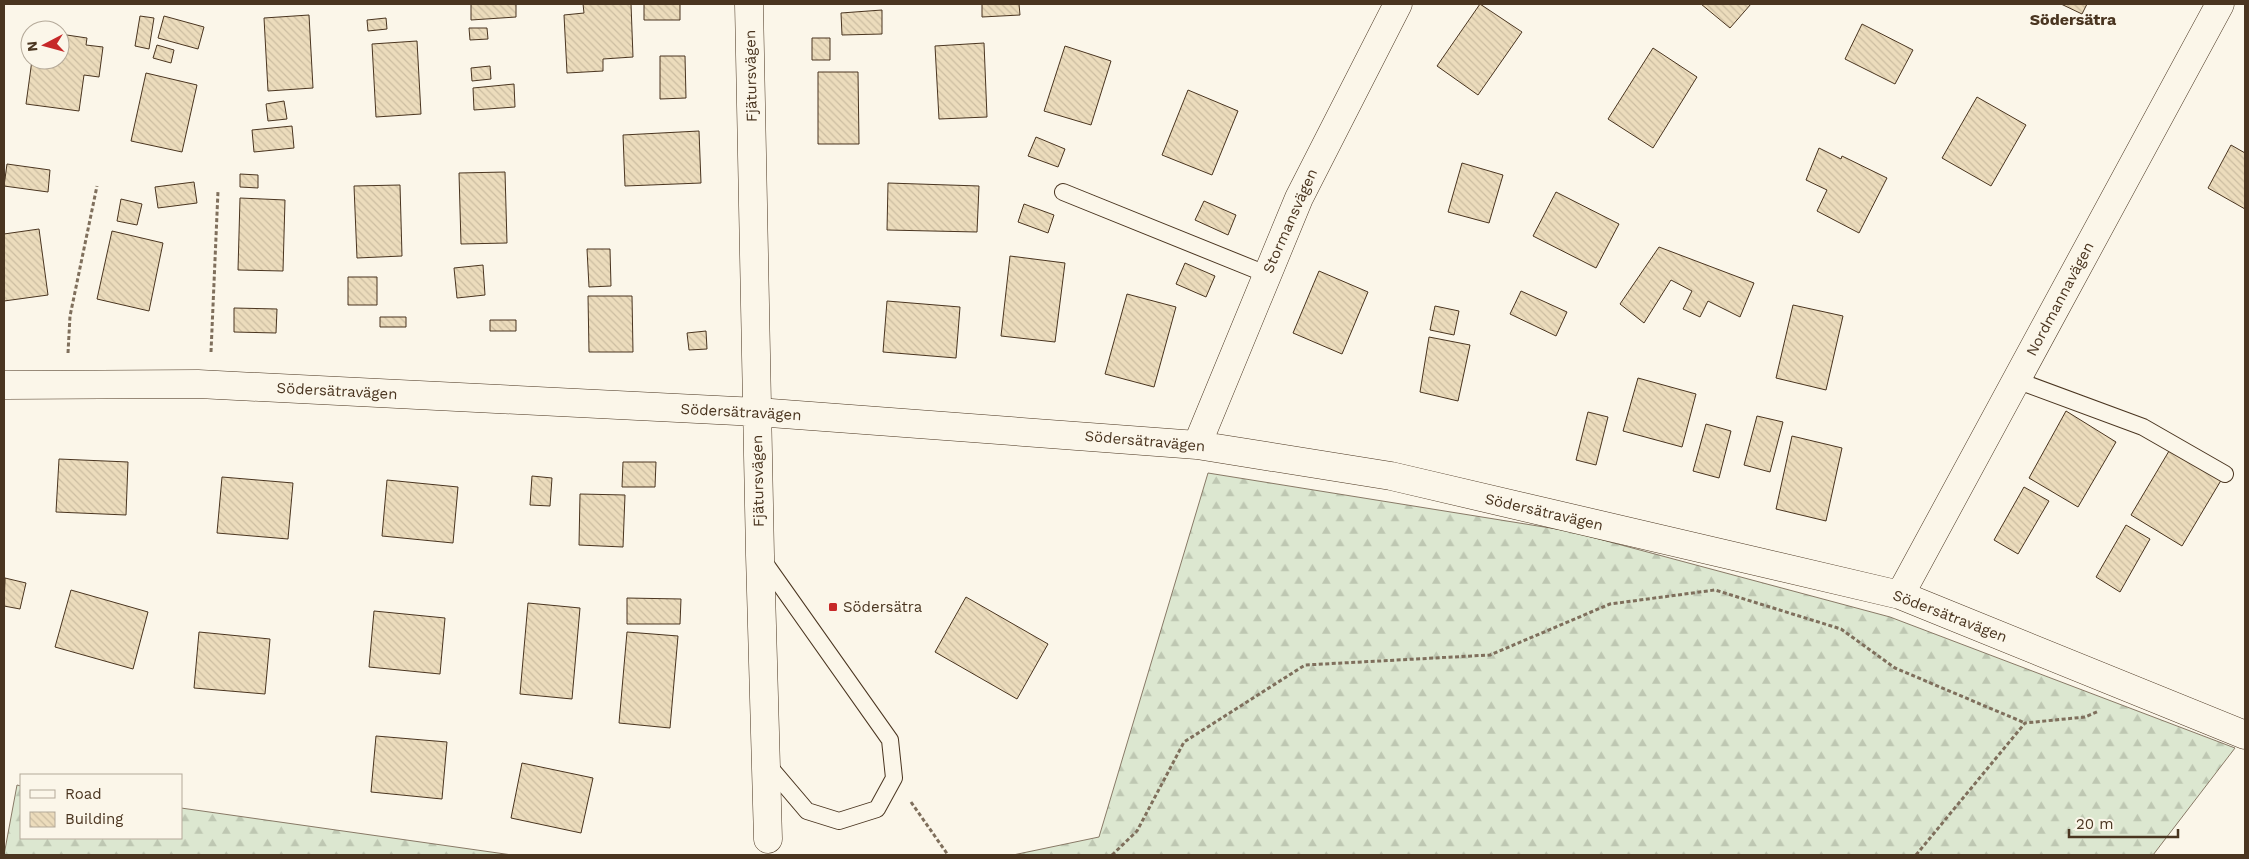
<svg xmlns="http://www.w3.org/2000/svg" width="2249" height="859" font-family="'Work Sans',sans-serif">
	<defs>
		<pattern id="forest-firs" width="22" height="20" patternUnits="userSpaceOnUse" patternTransform="scale(1.25)"><rect width="22" height="20" fill="#dce7d0"/><path d="M5 1l3.5 6h-7zM16 11l3.5 6h-7z" fill="#bec7b2"/></pattern>
		<pattern id="building-back-hatch" width="6" height="6" patternUnits="userSpaceOnUse" patternTransform="scale(1.25)"><rect width="6" height="6" fill="#ecdcbc"/><path d="M-1 5l2 2M0 0l6 6M5-1l2 2" fill="none" stroke="#ccbda1"/></pattern>
	</defs>
	<rect width="100%" height="100%" fill="#fbf6e9"/>
	<!-- forest -->
	<path fill="url(#forest-firs)" stroke="#887966" d="M1208 473 1569 531 1890 617 2235 748 2153 855H1013L1099 837Z
		M17 785 21 786V838H181V808L512 855H4Z"/>
	<!-- building -->
	<path fill="url(#building-back-hatch)" stroke="#4a3520" d="M471 4H516V17L471 20Z
		M583 4H631L633 57 603 59V71L567 73 564 15 584 13Z
		M644 4H680V20H644Z
		M982 4H1019L1020 15 982 17Z
		M1480 4 1522 32 1478 95 1437 66Z
		M1701 4H1751L1730 28Z
		M2061 4H2087L2082 14Z
		M882 10V34L842 35 841 13Z
		M309 15 313 88 268 91 264 18Z
		M140 16 154 18 149 49 135 46Z
		M164 16 204 27 198 49 158 38Z
		M386 18 387 29 368 31 367 20Z
		M1862 24 1913 50 1895 84 1845 59Z
		M469 28H487L488 39 470 40Z
		M60 34 87 38 86 45 103 47 99 77 84 75 79 111 26 104 32 60H60Z
		M812 38H830V60H812Z
		M417 41 421 114 376 117 372 44Z
		M984 43 987 117 939 119 935 46Z
		M157 45 174 50 171 63 153 58Z
		M1065 46 1111 61 1091 125 1044 111Z
		M1653 48 1697 77 1653 148 1608 119Z
		M660 56H685L686 98 660 99Z
		M490 66 491 79 472 81 471 68Z
		M818 72H858L859 144H818Z
		M146 73 197 85 182 152 131 141Z
		M514 84 515 107 474 110 473 88Z
		M1188 90 1238 111 1212 175 1162 155Z
		M1977 97 2026 125 1991 186 1942 158Z
		M284 101 287 119 268 121 266 104Z
		M292 126 294 148 254 152 252 130Z
		M699 131 701 183 625 186 623 135Z
		M1036 137 1065 149 1058 167 1028 156Z
		M2231 145 2245 153V209L2208 188Z
		M1819 148 1841 159 1842 156 1887 178 1859 233 1817 211 1827 190 1806 180Z
		M1462 163 1503 175 1489 223 1448 212Z
		M7 164 50 170 48 192 4 186Z
		M505 172 507 243 461 244 459 173Z
		M240 174 258 175V188L240 187Z
		M194 182 197 203 158 208 155 187Z
		M888 183 979 186 977 232 887 230Z
		M400 185 402 256 357 258 354 186Z
		M1556 192 1619 224 1596 268 1533 236Z
		M240 198 285 200 283 271 238 270Z
		M121 199 142 204 137 225 117 221Z
		M1204 201 1236 215 1228 235 1195 220Z
		M1024 204 1054 215 1048 233 1018 222Z
		M39 229 48 295 4 301V234Z
		M112 231 163 243 149 311 97 299Z
		M1659 247 1754 283 1740 317 1708 301 1700 317 1683 309 1692 291 1671 280 1644 323 1620 304Z
		M587 249H610L611 286 589 287Z
		M1010 256 1065 263 1055 342 1001 336Z
		M1185 263 1215 276 1206 297 1176 284Z
		M483 265 485 295 457 298 454 268Z
		M1319 271 1368 292 1342 354 1293 333Z
		M348 277H377V305H348Z
		M1521 291 1567 312 1556 336 1510 314Z
		M1127 294 1176 307 1154 387 1105 374Z
		M588 296H632L633 352H589Z
		M887 301 960 307 956 358 883 352Z
		M1793 305 1843 316 1826 390 1776 378Z
		M1435 306 1459 311 1454 335 1430 330Z
		M234 308 277 309 276 333 234 332Z
		M380 317H406V327H380Z
		M490 320H516V331H490Z
		M706 331 707 349 689 350 687 333Z
		M1429 337 1470 345 1458 401 1420 392Z
		M1638 378 1696 394 1682 447 1623 431Z
		M2066 411 2116 442 2078 507 2029 478Z
		M1588 412 1608 417 1596 465 1576 460Z
		M1757 416 1783 422 1770 472 1744 465Z
		M1706 424 1731 431 1719 478 1693 471Z
		M1792 436 1842 448 1826 521 1776 509Z
		M2172 446 2223 477 2182 546 2131 515Z
		M59 459 128 462 126 515 56 512Z
		M623 462H656L655 487H622Z
		M532 476 552 478 550 506 530 505Z
		M222 477 293 483 288 539 217 533Z
		M387 480 458 487 453 543 382 536Z
		M2024 487 2049 501 2018 554 1994 540Z
		M580 494 625 495 623 547 579 545Z
		M2126 525 2150 539 2120 592 2096 577Z
		M5 578 26 583 20 609 4 606Z
		M71 590 148 612 133 669 55 647Z
		M966 597 1048 644 1017 699 935 652Z
		M627 598 681 599 680 624H627Z
		M528 603 580 608 572 699 520 694Z
		M374 611 445 618 440 674 369 667Z
		M199 632 270 639 265 694 194 688Z
		M627 632 678 636 670 728 619 723Z
		M376 736 447 742 442 799 371 792Z
		M522 763 593 778 581 833 511 818Z"/>
	<g fill="none" stroke-linecap="round" stroke-linejoin="round">
		<defs>
			<path id="service" d="M1063 192 1266 274
				M2016 380 2143 427 2225 474
				M762 559 890 740 894 778 877 809 839 821 807 811 767 764"/>
			<path id="minor" d="M749 4 760 555 768 839
				M4 385 198 384 757 412 1197 445 1391 476 1900 595 2245 735
				M1197 445 1299 198 1398 4
				M1900 595 2220 4"/>
		</defs>
		<!-- service casing -->
		<use href="#service" stroke="#4a3520" stroke-width="18"/>
		<!-- minor casing -->
		<use href="#minor" stroke="#4a3520" stroke-width="29"/>
		<!-- path -->
		<path stroke="#7f6f5c" stroke-width="3" stroke-dasharray="4 2.5" stroke-linecap="butt" d="M211 352 218 191
			M68 353 70 316 97 186
			M911 802 948 855
			M1112 855 1137 831 1184 742 1305 665 1490 655 1610 604 1715 590 1841 629 1895 668 2025 723
			M1916 855 2025 723 2085 717 2099 711"/>
		<!-- service -->
		<use href="#service" stroke="#fbf6e9" stroke-width="16"/>
		<!-- minor -->
		<use href="#minor" stroke="#fbf6e9" stroke-width="28"/>
	</g>
	<!-- markers -->
	<rect fill="#c62828" stroke="#fbf6e9" stroke-width="2" x="828" y="602" width="10" height="10" rx="2.5"/>
	<g text-anchor="middle" dominant-baseline="central" stroke-width="4" stroke-linejoin="round" paint-order="stroke">
		<!-- street labels -->
		<g font-size="15" fill="#4a3520" stroke="#fbf6e9">
			<text transform="translate(751 76) rotate(-91)">Fjätursvägen</text>
			<text transform="translate(1290 221) rotate(-66)">Stormansvägen</text>
			<text transform="translate(2060 299) rotate(-62)">Nordmannavägen</text>
			<text transform="translate(337 391) rotate(3)">Södersätravägen</text>
			<text transform="translate(741 412) rotate(3)">Södersätravägen</text>
			<text transform="translate(1145 441) rotate(5)">Södersätravägen</text>
			<text transform="translate(758 481) rotate(-91)">Fjätursvägen</text>
			<text transform="translate(1544 512) rotate(13)">Södersätravägen</text>
			<text transform="translate(1950 616) rotate(21)">Södersätravägen</text>
		</g>
		<!-- poi labels -->
		<g font-size="15" fill="#4a3520" stroke="#fbf6e9" text-anchor="start">
			<text x="843" y="607">Södersätra</text>
		</g>
		<!-- neighbourhood labels -->
		<g font-size="16" font-weight="bold" fill="#4a3520" stroke="#fbf6e9">
			<text x="2073" y="19">Södersätra</text>
		</g>
	</g>
	<!-- border -->
	<rect width="2249" height="859" fill="none" stroke="#4a3520" stroke-width="10"/>
	<!-- legend -->
	<rect x="20" y="774" width="162" height="65" fill="#fbf6e9" stroke="#b4a999"/>
	<rect x="30" y="790" width="25" height="8" fill="#fbf6e9" stroke="#b4a999"/>
	<text x="65" y="799" font-size="15" fill="#4a3520">Road</text>
	<rect x="30" y="812" width="25" height="15" fill="url(#building-back-hatch)" stroke="#b4a999"/>
	<text x="65" y="824" font-size="15" fill="#4a3520">Building</text>
	<!-- north arrow -->
	<g transform="translate(45 45) rotate(264)"><circle r="24" fill="#fbf6e9" stroke="#b4a999"/>
	<path d="M0-4L9 19L0 12L-9 19Z" fill="#c62828"/>
	<text y="-8" font-size="14" font-weight="bold" text-anchor="middle" fill="#4a3520">N</text>
	</g>
	<!-- scale -->
	<path d="M2069 829v8h109v-8" fill="none" stroke="#4a3520" stroke-width="2.5"/>
	<text x="2076" y="829" font-size="15" fill="#4a3520" stroke="#fbf6e9" stroke-width="4" paint-order="stroke">20 m</text>
</svg>
